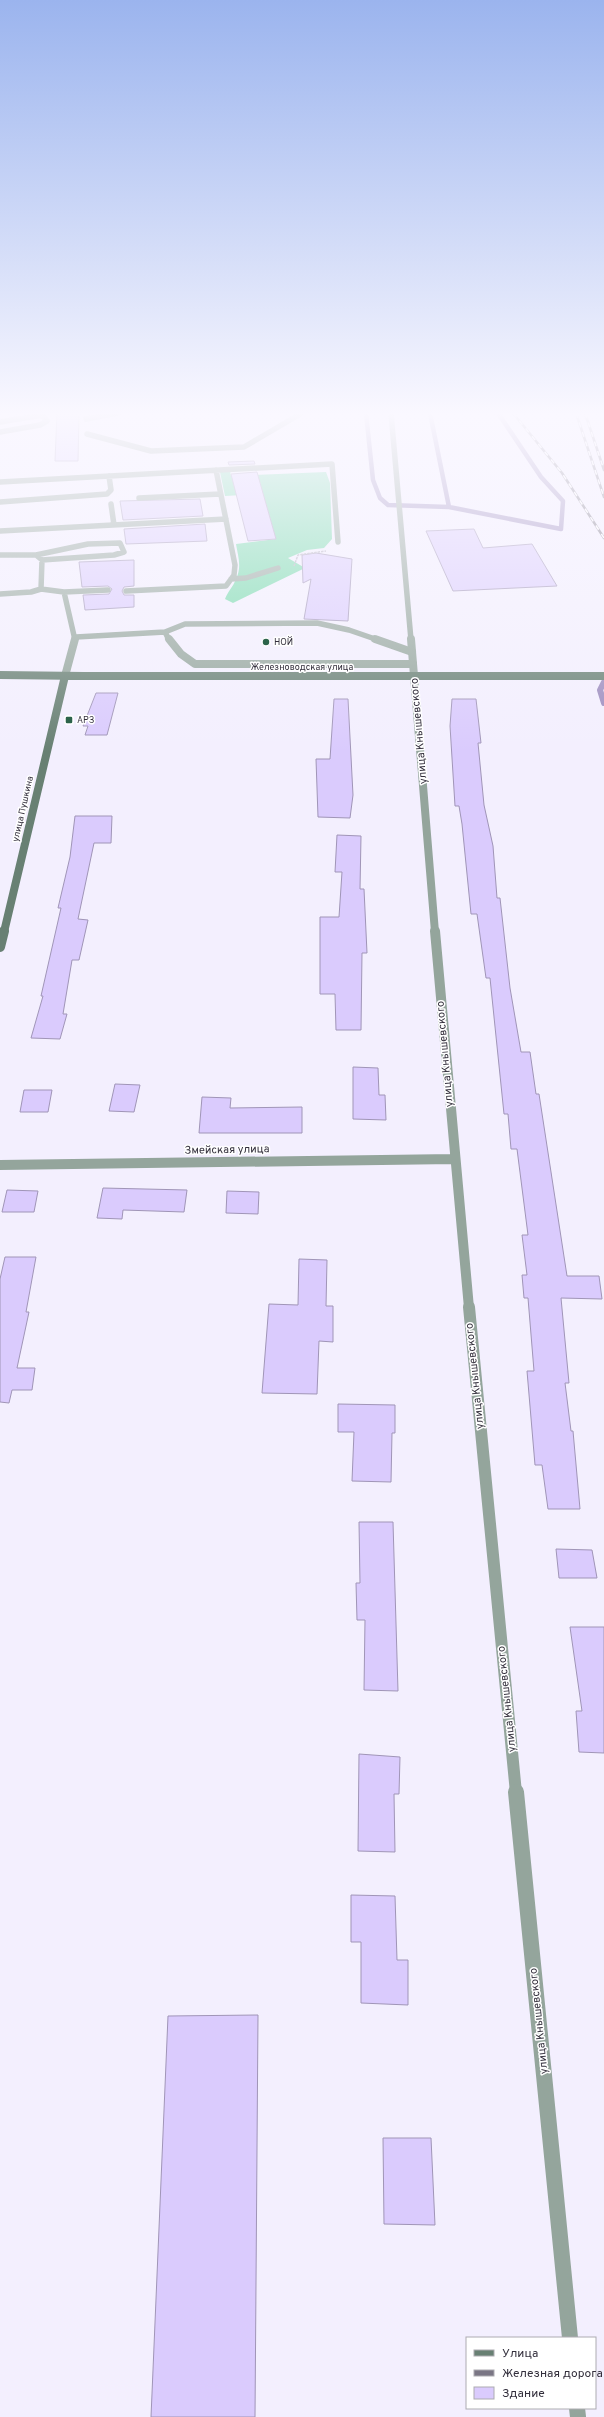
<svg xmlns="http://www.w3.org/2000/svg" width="604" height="2417" font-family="Overpass,sans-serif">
	<rect width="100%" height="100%" fill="#f3effe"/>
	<!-- forest -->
	<path fill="#73d9a9" d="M230 471 231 476 326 472 330 483 332 539 324 548 307 550 288 558 305 568 233 603 225 599C228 591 233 587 236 579 242 567 238 556 236 544L276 539 263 494 225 496 220 472Z"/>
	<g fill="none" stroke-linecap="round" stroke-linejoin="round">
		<!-- stream-far1 -->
		<path stroke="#9c8cbe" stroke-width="4.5" d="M366 413 373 480 380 498 388 505 449 507 561 529 563 501 541 477 498 413
			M430 413 449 507"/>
		<!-- stream -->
		<path stroke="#9c8cbe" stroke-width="6" d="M604 682 600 690 604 703"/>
	</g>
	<!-- building -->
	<path fill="#dacbfd" stroke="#a095b7" d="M57 413H79L78 461H55Z
		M254 461 255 464 229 465 228 462Z
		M257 472 276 539 248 541 231 474Z
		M200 499 203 516 123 520 120 501Z
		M205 524 207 541 126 544 124 529Z
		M474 529 483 548 532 544 557 586 453 591 426 531Z
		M316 553 352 559 348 621 304 619 311 579 303 583 302 555Z
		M134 560V586L124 587 122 591 124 595H134V607L85 610 83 595 109 594 112 589 108 586 82 587 79 562Z
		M96 693H118L107 735H85L88 726H83Z
		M334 699H348L353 795 350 818 318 817 316 759H330Z
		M452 699H476L481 743H478L484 805 493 846 497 898H500L510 988 521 1052H530L536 1094H539L567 1276H599L602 1299 561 1298 569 1383H565L571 1431H573L580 1509H548L542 1465H535L527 1371H534L528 1298H524L522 1275H527L522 1235H528L517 1149H511L508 1114H504L490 978H486L477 914H471L462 824 459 806H455L450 726Z
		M75 816H112L111 843H94L78 919 88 920 79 960H72L63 1014H67L60 1039 31 1038 43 996H41L61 908H58L70 857Z
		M337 835 361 836 360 889H364L367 953H362L361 1030H336L335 994H320V917H339L342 872H335Z
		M353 1067 378 1068 379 1095H385L386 1120 353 1119Z
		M115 1084 140 1085 134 1112 109 1111Z
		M24 1090H52L48 1112H20Z
		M202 1097 231 1098 230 1108 302 1107V1133H199Z
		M103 1188 187 1190 184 1212 123 1210 122 1219 97 1218Z
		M7 1190 38 1191 34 1212H2Z
		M227 1191 259 1192 258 1214 226 1213Z
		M5 1257H36L26 1312H29L17 1368H35L32 1390H12L9 1403 0 1402V1279Z
		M299 1259 327 1260 326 1306H333V1342L319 1341 317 1394 262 1393 269 1304 298 1305Z
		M338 1404 395 1405V1433H392L391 1482 352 1481 354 1432H338Z
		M359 1522H393L398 1691 364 1690 365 1620H357L356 1583H360Z
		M556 1549 592 1550 597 1578H559Z
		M570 1627H604V1753L579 1752 576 1711H582Z
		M359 1754 400 1757 399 1794H394L395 1852 358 1851Z
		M351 1895 395 1896 397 1960H408V2005L361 2003V1942H351Z
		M258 2015 255 2417H151L168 2016Z
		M383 2138H431L435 2225 384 2224Z"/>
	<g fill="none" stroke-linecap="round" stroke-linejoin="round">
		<!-- path -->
		<path stroke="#b6b2c0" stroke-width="1.5" stroke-dasharray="2.5 1" stroke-linecap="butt" d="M294 566 298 555 326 551"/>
		<!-- lane-far1 -->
		<path stroke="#94a59c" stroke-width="5.5" d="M86 419 118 413
			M0 422 42 415 47 421 40 425 0 432
			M87 434 151 451 244 447 302 413
			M0 482 332 464 338 542
			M139 498 220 494
			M0 502 107 494 111 490 109 476
			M111 504 114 525
			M0 531 226 519
			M0 555H36L42 560 41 589 31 592 0 594
			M36 555 88 544 120 543 124 552 114 555 42 560
			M231 579 246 578 278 568
			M41 589 64 592 108 590
			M126 591 226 586 234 575 235 565 216 470
			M64 592 75 640
			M165 632 169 640
			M76 637 165 632 185 624 317 623 349 630 378 640"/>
		<!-- lane -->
		<path stroke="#94a59c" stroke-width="8" d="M169 639 181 654 195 664H413
			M375 639 412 652
			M65 676 75 639"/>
		<!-- street-far4 -->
		<path stroke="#94a59c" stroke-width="5.5" d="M391 413 411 640"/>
		<!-- street-far3 -->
		<path stroke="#94a59c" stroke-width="8" d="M411 639 435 932"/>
		<!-- street-far2 -->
		<path stroke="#94a59c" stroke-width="10" d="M435 931 469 1308
			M0 1165 454 1159"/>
		<!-- street-far1 -->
		<path stroke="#94a59c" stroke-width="12" d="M469 1307 516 1793"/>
		<!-- street -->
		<path stroke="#94a59c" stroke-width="16" d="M516 1792 570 2338
			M577 2408 578 2417"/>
		<!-- secondary-far1 -->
		<path stroke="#688073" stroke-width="8" d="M0 675 84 676
			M4 932 65 676"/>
		<!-- secondary -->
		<path stroke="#688073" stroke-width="10" d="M0 947 4 931"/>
		<defs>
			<path id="rail" d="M513 413 562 473 604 538
				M576 413 604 497
				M585 413 604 470"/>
		</defs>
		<!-- rail casing -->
		<use href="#rail" stroke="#7a7684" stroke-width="2.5"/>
		<!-- rail -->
		<use href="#rail" stroke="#fff" stroke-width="1.5" stroke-dasharray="5" stroke-linecap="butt"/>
		<!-- secondary-bridge -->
		<path stroke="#688073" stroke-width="8" d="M84 676H604"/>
	</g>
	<!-- sky -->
	<linearGradient id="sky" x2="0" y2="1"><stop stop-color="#9bb4ee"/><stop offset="0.55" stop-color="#faf8ff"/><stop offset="1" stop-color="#faf8ff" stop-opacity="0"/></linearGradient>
	<rect width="604" height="752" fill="url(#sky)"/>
	<!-- markers -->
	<g fill="#2c634a" stroke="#fff" stroke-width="1.5">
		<circle cx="266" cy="642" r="4"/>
		<rect x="65" y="716" width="8" height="8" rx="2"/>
	</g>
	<g text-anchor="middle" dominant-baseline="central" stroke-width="3" stroke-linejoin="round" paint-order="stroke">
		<!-- far-poi labels -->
		<g font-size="9" fill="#332f3c" stroke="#fff" text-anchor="start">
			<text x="274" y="642">НОЙ</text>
			<text x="77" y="720">АРЗ</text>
		</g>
		<!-- far-street labels -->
		<g font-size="9" fill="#332f3c" stroke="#fff">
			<text x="302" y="667">Железноводская улица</text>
			<text transform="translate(23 809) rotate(-77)">улица Пушкина</text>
		</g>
		<!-- street labels -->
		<g font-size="11" fill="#332f3c" stroke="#fff">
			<text transform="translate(419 731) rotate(-95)">улица Кнышевского</text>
			<text transform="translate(445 1054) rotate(-95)">улица Кнышевского</text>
			<text transform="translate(227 1150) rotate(-1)">Змейская улица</text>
			<text transform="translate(475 1376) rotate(-96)">улица Кнышевского</text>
			<text transform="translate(507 1699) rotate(-96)">улица Кнышевского</text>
			<text transform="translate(539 2021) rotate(-96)">улица Кнышевского</text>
		</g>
	</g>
	<!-- legend -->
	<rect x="466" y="2337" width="130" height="72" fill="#ffffff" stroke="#adacb1"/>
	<rect x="474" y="2350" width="20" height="6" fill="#688073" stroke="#adacb1"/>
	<text x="502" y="2357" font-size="12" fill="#332f3c">Улица</text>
	<rect x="474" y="2370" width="20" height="6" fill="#7a7684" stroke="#adacb1"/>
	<text x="502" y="2377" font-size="12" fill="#332f3c">Железная дорога</text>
	<rect x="474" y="2387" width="20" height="12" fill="#dacbfd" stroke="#adacb1"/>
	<text x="502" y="2397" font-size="12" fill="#332f3c">Здание</text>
</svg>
